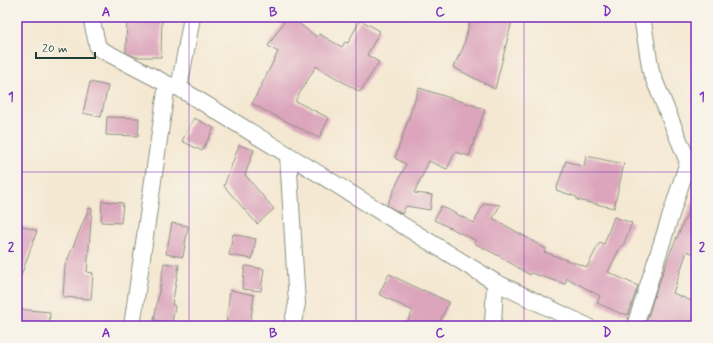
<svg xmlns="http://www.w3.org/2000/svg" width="713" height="343" font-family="Mynerve,sans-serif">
	<rect width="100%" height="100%" fill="#f7f3e8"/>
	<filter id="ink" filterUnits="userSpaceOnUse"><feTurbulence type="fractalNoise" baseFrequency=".025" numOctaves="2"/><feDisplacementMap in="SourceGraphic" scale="8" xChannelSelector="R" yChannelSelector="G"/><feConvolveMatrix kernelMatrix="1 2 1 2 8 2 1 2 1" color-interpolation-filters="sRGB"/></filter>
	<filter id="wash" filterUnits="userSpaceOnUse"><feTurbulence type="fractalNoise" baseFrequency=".012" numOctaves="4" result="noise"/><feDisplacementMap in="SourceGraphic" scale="16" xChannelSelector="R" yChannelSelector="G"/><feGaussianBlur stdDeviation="0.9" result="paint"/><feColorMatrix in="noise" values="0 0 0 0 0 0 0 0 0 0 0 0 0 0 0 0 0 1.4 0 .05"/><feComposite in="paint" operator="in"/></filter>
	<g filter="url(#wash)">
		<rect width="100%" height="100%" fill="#f4e8d2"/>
		<g id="blocks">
			<!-- building -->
			<path fill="#dca5bc" d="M127 17H162L161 57H136L126 52Z
				M287 17H290L317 37 319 34 342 47 345 42 348 43 360 20 380 31 367 55 379 62 360 92 316 66 295 101 329 118 319 138 252 104 278 52 268 46Z
				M471 17H513L495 89 453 67 463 48Z
				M90 82 108 86 101 117 83 113Z
				M419 88 485 109 469 156 455 152 447 169 429 161 414 193 432 195 430 210 406 206 402 214 387 205 406 164 395 158Z
				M107 117 139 118 138 136 106 135Z
				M194 118 214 128 202 151 182 141Z
				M239 145 254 150 245 175 274 209 257 224 224 186Z
				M586 156 624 164 614 208 577 200V197L556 190 566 161 584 167Z
				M696 194V255L687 251 673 293 696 303V326H653L646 323 655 294 670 253Z
				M102 201 123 203 121 223 101 222Z
				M484 203 500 205 493 218 546 249 544 252 587 267 600 242 604 244 614 217 632 223 623 246H621L608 272 638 286 628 315 622 313V314L597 303 600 296 567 278 565 284 531 273 530 275 499 256 474 243 475 240 434 220 441 206 474 223Z
				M89 208 92 209 87 272 93 273 91 299 63 297 65 266Z
				M172 223 188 226 183 257 166 254Z
				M17 224 37 231 19 281H17Z
				M233 234 256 239 252 259 229 255Z
				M164 263 179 265 172 305 175 306 172 323 154 320Z
				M245 266 264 269 261 291 242 289Z
				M389 274 423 291V290L449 302 438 326H405L413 311 379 294Z
				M230 290 254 295 250 326H226Z
				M17 309 50 312 49 326H17Z"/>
		</g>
	</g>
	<g filter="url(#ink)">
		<use href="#blocks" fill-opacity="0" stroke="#8a9283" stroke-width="1"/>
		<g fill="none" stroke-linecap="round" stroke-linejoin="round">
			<defs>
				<path id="street" d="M91 17 98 48 167 84 179 88 495 282 587 326
					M179 88 192 17
					M288 155 297 304 292 326
					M132 326 167 84
					M493 326 495 282
					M635 326 688 162 651 72 642 17"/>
			</defs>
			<!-- street casing -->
			<use href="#street" stroke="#8a9283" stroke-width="18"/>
			<!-- street -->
			<use href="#street" stroke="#fff" stroke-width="16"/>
		</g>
	</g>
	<!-- grid -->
	<path fill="none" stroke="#7b2cbf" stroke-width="1" stroke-opacity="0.55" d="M189 17V326M356 17V326M524 17V326M17 172H696"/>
	<!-- margin -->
	<rect width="713" height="343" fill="none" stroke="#f7f3e8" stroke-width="44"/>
	<!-- scale -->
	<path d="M36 52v6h59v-6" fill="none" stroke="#1f3d34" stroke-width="2"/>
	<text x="42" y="52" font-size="12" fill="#1f3d34" stroke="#f7f3e8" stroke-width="3" paint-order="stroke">20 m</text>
	<rect x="22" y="22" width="669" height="299" fill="none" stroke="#7b2cbf" stroke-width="1.5"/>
	<g font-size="13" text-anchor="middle" font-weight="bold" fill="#7b2cbf">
		<text x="106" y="16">A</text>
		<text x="273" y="16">B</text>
		<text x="440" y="16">C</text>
		<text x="607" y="16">D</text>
		<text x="11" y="101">1</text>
		<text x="702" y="101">1</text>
		<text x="11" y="251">2</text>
		<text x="702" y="251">2</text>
		<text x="106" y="337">A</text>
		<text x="273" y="337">B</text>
		<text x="440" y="337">C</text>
		<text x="607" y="337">D</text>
	</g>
</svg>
